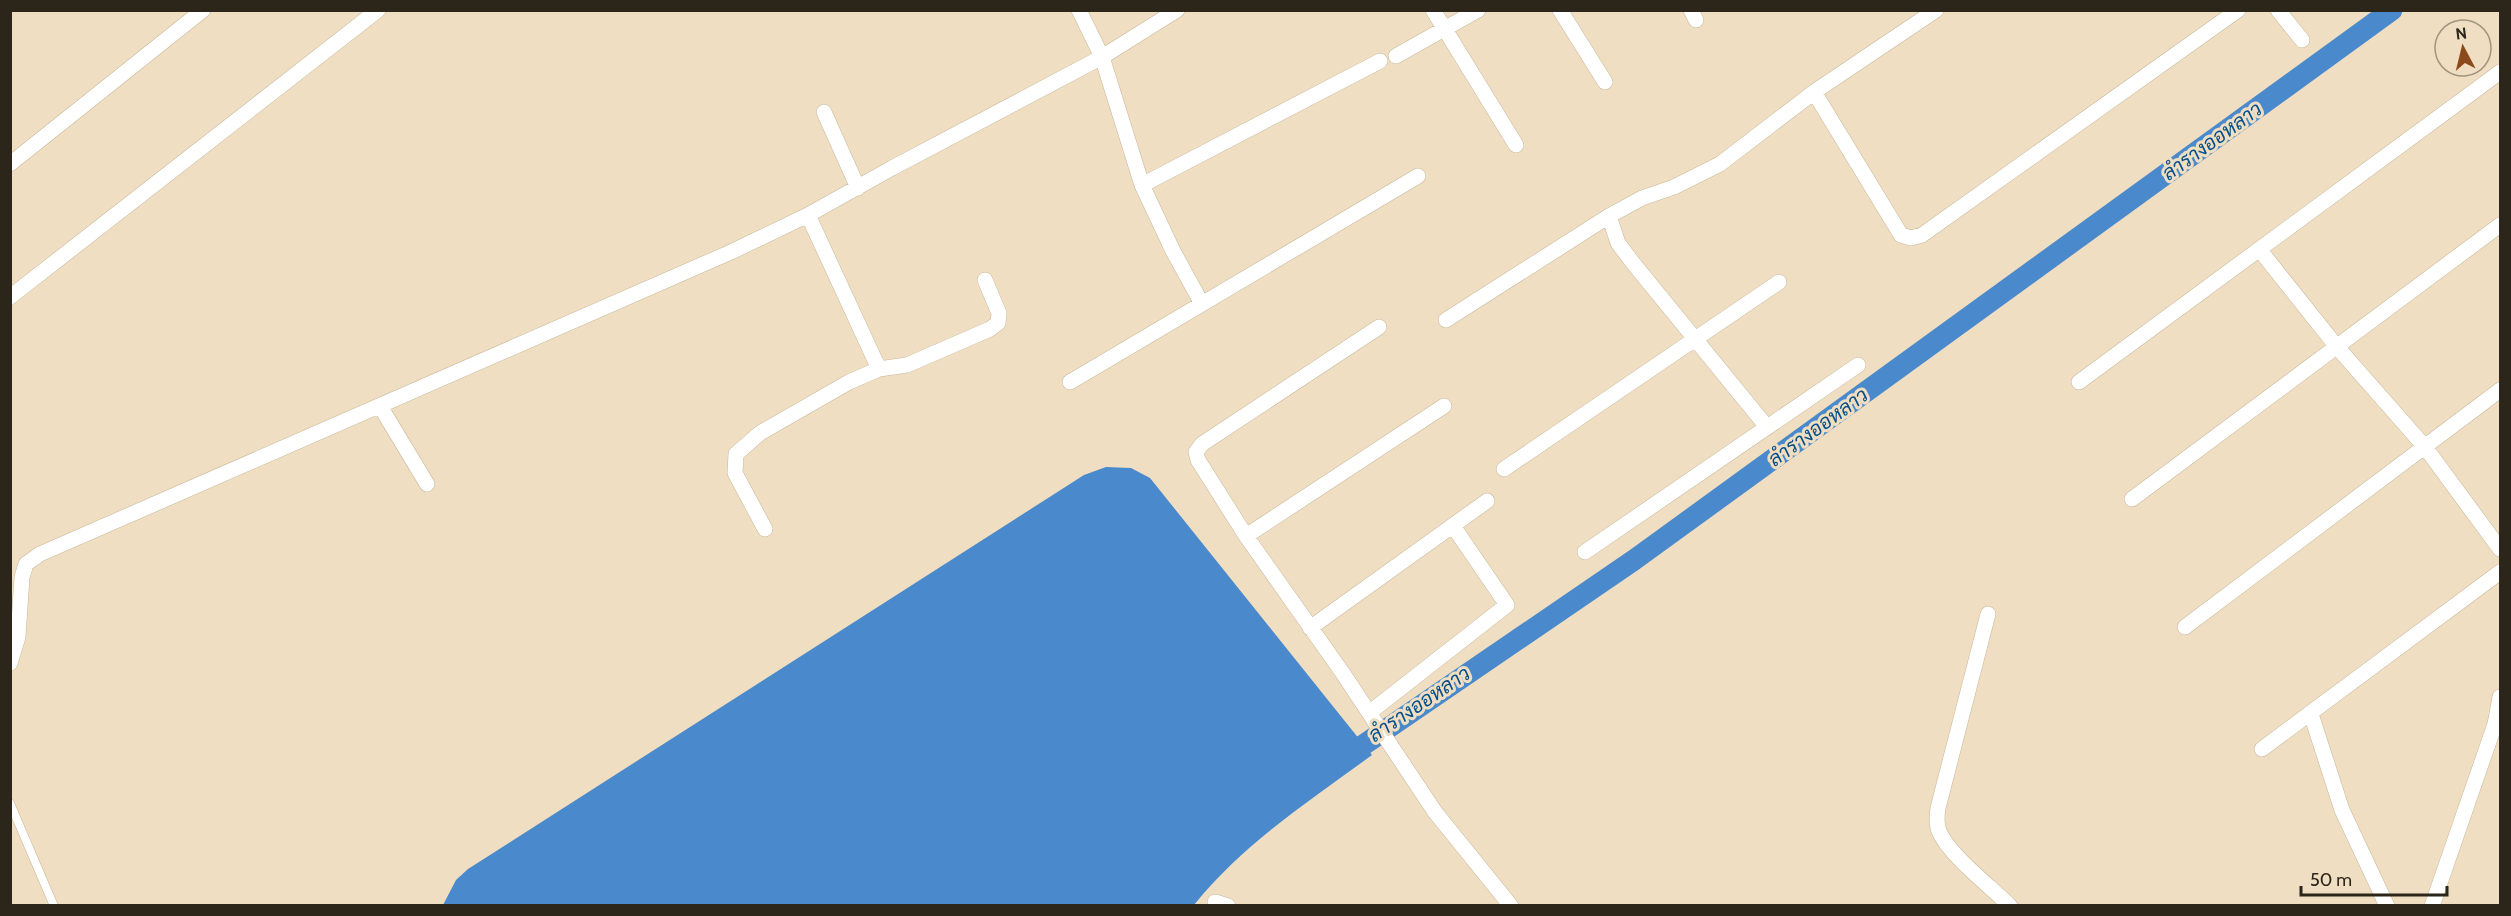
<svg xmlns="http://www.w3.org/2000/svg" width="2511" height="916" font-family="Cabin,Sarabun,sans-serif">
	<rect width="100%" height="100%" fill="#efdec1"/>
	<!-- water -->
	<path fill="#4a8acc" d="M1106 467 1131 468 1150 478 1372 755C1308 802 1244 843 1194 905H443L456 880 468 869 1084 475Z"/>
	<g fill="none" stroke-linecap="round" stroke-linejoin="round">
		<!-- canal -->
		<path stroke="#4a8acc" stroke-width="21" d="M1340 761 1634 560 2392 10"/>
		<defs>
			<path id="lane" d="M10 803 54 906"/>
			<path id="street" d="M1079 10 1102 57 1142 185 1173 251 1202 304
				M1433 10 1516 145
				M1560 10 1605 82
				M1691 10 1696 20
				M2278 10 2302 40
				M1396 56 1478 10
				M1814 92 1901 235 1911 238 1922 235 2238 10
				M824 112 858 188
				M10 164 203 10
				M1142 185 1380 61
				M808 215 879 369
				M1609 216 1618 243 1633 263 1767 427
				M2259 249 2337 347 2425 447 2500 549
				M10 297 378 10
				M1446 320 1609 216 1642 198 1674 187 1720 164 1814 92 1936 10
				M1379 327 1202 444 1196 452 1198 460 1246 536 1342 672 1435 812 1511 906
				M1070 382 1418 176
				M2079 382 2500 72
				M380 406 427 484
				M1504 469 1779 282
				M2132 499 2500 225
				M765 529 735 473 736 454 760 433 849 382 879 369 907 365 990 329 998 323 999 313 985 280
				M1246 536 1444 406
				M1585 552 1858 365
				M1988 614 1938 808C1937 815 1936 824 1939 831 1948 854 1991 887 2010 906
				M2185 627 2500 390
				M1310 628 1487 501
				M10 663 18 637 22 577 26 564 40 554 731 252 808 215 892 168 1102 57 1177 10
				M1369 713 1507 605 1453 526
				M2311 714 2342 810 2387 906
				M2262 749 2500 572
				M1215 902 1228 906
				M2432 906 2495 724 2500 697"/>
		</defs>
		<!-- lane casing -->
		<use href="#lane" stroke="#c7b79b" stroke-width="9"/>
		<!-- street casing -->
		<use href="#street" stroke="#c7b79b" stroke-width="16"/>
		<!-- lane -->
		<use href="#lane" stroke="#fff" stroke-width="8"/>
		<!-- street -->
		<use href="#street" stroke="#fff" stroke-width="15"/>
	</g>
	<g text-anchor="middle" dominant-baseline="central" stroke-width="6" stroke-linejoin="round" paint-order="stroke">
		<!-- water labels -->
		<g font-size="20" font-style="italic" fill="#034e8b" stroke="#efdec1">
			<text transform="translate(2212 141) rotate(-36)">ลำรางออหลาว</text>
			<text transform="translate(1818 427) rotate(-36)">ลำรางออหลาว</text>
			<text transform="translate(1419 704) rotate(-34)">ลำรางออหลาว</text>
		</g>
	</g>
	<!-- border -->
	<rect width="2511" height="916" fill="none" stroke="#2b251a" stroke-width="24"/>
	<!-- north arrow -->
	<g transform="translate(2463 48) rotate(353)"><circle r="28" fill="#efdec1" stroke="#a1947e" stroke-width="1.5"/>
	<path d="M0-4.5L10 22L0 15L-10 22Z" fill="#8c491b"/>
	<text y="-9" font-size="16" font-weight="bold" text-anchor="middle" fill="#2b251a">N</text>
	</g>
	<!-- scale -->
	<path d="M2301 886v9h146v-9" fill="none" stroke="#2b251a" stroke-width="3"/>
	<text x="2310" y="886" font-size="18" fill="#2b251a" stroke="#efdec1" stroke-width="4.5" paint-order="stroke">50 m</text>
</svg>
